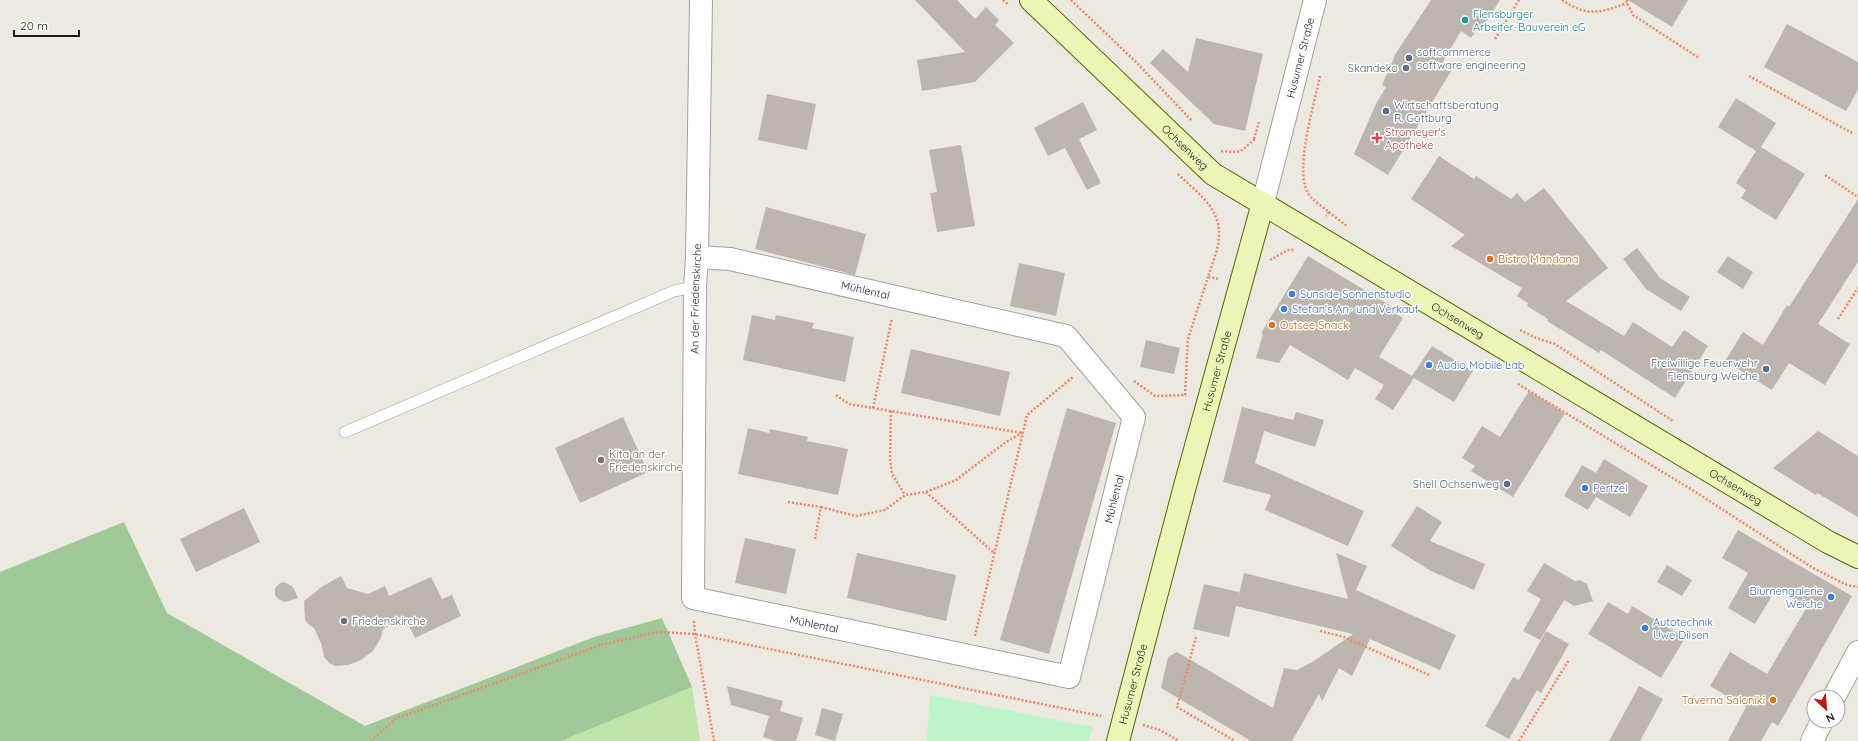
<svg xmlns="http://www.w3.org/2000/svg" width="1858" height="741" font-family="Quicksand,sans-serif">
	<rect width="100%" height="100%" fill="#ece9e1"/>
	<!-- grass -->
	<path fill="#c0e4a8" d="M692 687 700 741H561Z"/>
	<!-- forest -->
	<path fill="#a1c998" d="M124 522 167 613 365 726 594 637 662 618 692 687 561 741H0V572Z"/>
	<!-- park -->
	<path fill="#bef5c8" d="M930 695 1093 727 1089 741H927Z"/>
	<!-- building -->
	<path fill="#bcb6ae" d="M915 0H957L975 19 986 7 999 20 995 25 1014 43 975 82 922 91 917 60 965 52Z
		M1431 0H1500L1483 27 1480 25 1471 38 1461 31 1443 62 1453 68 1388 175 1354 154 1376 104 1386 87 1382 85 1396 53Z
		M1628 0H1688L1672 27Z
		M1787 24 1858 62V90L1846 111 1764 67Z
		M1196 38 1263 54 1245 131 1214 124 1150 63 1163 49 1188 72Z
		M767 94 816 104 807 150 758 140Z
		M1736 98 1776 123 1761 147 1805 174 1776 220 1741 198 1746 190 1736 183 1756 151 1718 127Z
		M1083 102 1097 130 1079 139 1101 183 1087 190 1065 148 1048 156 1034 128Z
		M961 145 975 226 937 232 930 193 937 192 929 150Z
		M1439 156 1474 179 1476 176 1511 199 1517 193 1525 202 1544 188 1608 268 1566 301 1624 336 1633 322 1672 347 1684 330 1708 346 1675 398 1601 350 1599 353 1547 321 1548 319 1527 306 1528 303 1517 296 1522 288 1451 246 1465 235 1411 199Z
		M1858 199V262L1818 324 1850 344 1825 385 1789 363 1772 390 1725 361 1743 332 1763 345 1787 305 1789 307Z
		M766 207 866 234 855 275 755 249Z
		M1637 248 1660 278 1690 297 1681 311 1646 289 1623 259Z
		M1308 256 1396 309 1394 312 1403 318 1379 357 1412 376 1432 346 1473 371 1454 402 1414 378 1393 410 1375 399 1384 385 1355 368 1348 380 1290 345 1279 363 1256 358 1263 334 1261 333Z
		M1728 256 1753 272 1743 289 1717 272Z
		M1019 263 1065 273 1056 316 1010 306Z
		M752 315 775 320 776 315 814 323 812 328 854 337 845 382 743 360Z
		M1146 340 1180 348 1174 374 1140 367Z
		M911 349 1010 372 1000 416 901 393Z
		M1529 391 1565 413 1513 497 1471 471 1475 466 1462 458 1482 426 1500 437Z
		M1242 407 1293 420 1296 412 1324 420 1315 447 1264 431 1255 463 1364 511 1348 546 1265 510 1271 495 1223 482Z
		M1067 408 1116 423 1049 654 1000 640Z
		M623 417 648 472 580 503 555 448Z
		M748 428 769 433 770 429 808 437 807 441 848 449 838 495 738 474Z
		M1818 431 1858 456V517L1817 493 1816 495 1773 468Z
		M1604 459 1648 486 1630 517 1596 497 1588 510 1564 496 1582 465 1596 473Z
		M1417 506 1442 522 1430 541 1485 564 1474 590 1431 571 1391 546Z
		M244 508 260 542 196 572 180 539Z
		M1738 530 1852 596 1778 726 1772 722 1761 741H1728L1746 707 1710 686 1730 652 1767 674 1807 607 1776 589 1755 624 1728 608 1748 573 1722 558Z
		M745 538 796 549 786 594 735 583Z
		M857 553 956 575 946 621 847 598Z
		M1336 553 1367 566 1356 590 1456 635 1440 670 1370 639 1352 676 1339 668 1322 701 1319 694 1292 741H1251L1161 688 1168 657 1177 652 1273 708 1284 668 1297 670 1314 661 1353 634 1236 606 1229 637 1193 629 1204 584 1239 592 1237 602 1244 573 1348 599Z
		M1544 563 1575 581 1580 580 1587 584 1593 601 1574 606 1564 600 1540 640 1523 631 1541 599 1527 591Z
		M1667 565 1692 580 1682 596 1657 582Z
		M341 576 347 588 368 594 385 586 389 596 431 577 442 599 452 595 461 616 415 638 405 618 383 629 381 638 373 651 361 660 348 665 335 666 329 663 324 657 321 643 314 628 307 623 305 619 304 601 323 586Z
		M284 582 293 587 298 598 285 602 278 599 275 595V588L279 584Z
		M1608 602 1628 614 1632 606 1685 638 1661 678 1588 634Z
		M1546 631 1569 644 1541 693 1537 690 1509 739 1485 726 1513 677 1519 680Z
		M727 686 783 701 780 711 803 718 796 741H776L763 737 769 716 731 705Z
		M1639 686 1663 699 1640 741H1609Z
		M822 708 843 714 835 741 815 735Z"/>
	<g fill="none" stroke-linecap="round" stroke-linejoin="round">
		<defs>
			<path id="service" d="M345 432 674 291 695 287"/>
			<g id="minor">
				<path id="s1" d="M697 257 730 259 1066 336 1134 417 1069 677 693 598 695 287 697 257 701 0"/>
				<path d="M1834 697 1858 652"/>
				<path d="M1812 741 1822 721"/>
			</g>
			<g id="tertiary">
				<path id="s2" d="M1263 203 1315 0"/>
			</g>
			<g id="secondary">
				<path id="s3" d="M1031 0 1213 174 1828 542 1858 557"/>
				<path id="s4" d="M1118 741 1185 486 1263 203"/>
			</g>
		</defs>
		<!-- service casing -->
		<use href="#service" stroke="#a2a2a2" stroke-width="12"/>
		<!-- minor casing -->
		<use href="#minor" stroke="#a2a2a2" stroke-width="24"/>
		<!-- tertiary casing -->
		<use href="#tertiary" stroke="#a2a2a2" stroke-width="24"/>
		<!-- secondary casing -->
		<use href="#secondary" stroke="#566a0a" stroke-width="24"/>
		<!-- path -->
		<path stroke="#f1876d" stroke-width="2.5" stroke-dasharray="2 2" stroke-linecap="butt" d="M1003 0 1009 5
			M1071 0 1137 63 1192 121
			M1562 0C1587 17 1600 13 1627 3
			M1627 0V3L1633 15 1699 58
			M1495 39 1519 0
			M1320 76C1315 102 1292 175 1310 196 1315 202 1323 207 1329 212L1326 216
			M1749 76 1852 133
			M1254 139 1259 122
			M1221 151C1244 153 1239 152 1255 139
			M1178 174C1196 192 1220 207 1219 235 1219 249 1212 264 1208 277L1219 279
			M1825 175 1858 197
			M1329 212 1348 227
			M1270 260 1288 250H1295
			M1838 319 1858 288
			M1520 330 1536 338 1555 344 1673 421
			M1134 381 1155 396 1186 395
			M1518 384 1694 491 1813 568 1847 585 1858 587
			M836 395 849 404 1022 433
			M1185 395 1188 339 1208 277
			M873 408 892 318
			M891 411 890 459 892 474 905 495
			M926 492 994 553
			M788 502 821 507 815 539
			M821 507 856 516 885 510 905 495 926 492 956 480 1006 442 1022 433
			M694 621 695 634 714 741
			M1320 631 1344 637 1429 675
			M975 636 1027 415 1073 377
			M1196 637 1177 707 1235 741
			M1143 725 1160 730 1179 741
			M371 741 395 719 601 645 658 632 695 634 1101 716
			M1519 741 1569 660"/>
		<!-- service -->
		<use href="#service" stroke="#fff" stroke-width="11"/>
		<!-- minor -->
		<use href="#minor" stroke="#fff" stroke-width="22"/>
		<!-- tertiary -->
		<use href="#tertiary" stroke="#fff" stroke-width="22"/>
		<!-- secondary -->
		<use href="#secondary" stroke="#ecf5b6" stroke-width="22"/>
	</g>
	<!-- markers -->
	<circle fill="#0f9aa8" stroke="#fff" stroke-width="1.5" cx="1465" cy="20" r="4"/>
	<g fill="#5c6f8a" stroke="#fff" stroke-width="1.5">
		<circle cx="1409" cy="58" r="4"/>
		<circle cx="1406" cy="68" r="4"/>
		<circle cx="1386" cy="111" r="4"/>
		<circle cx="1766" cy="369" r="4"/>
		<circle cx="1507" cy="484" r="4"/>
	</g>
	<path fill="#e0444e" stroke="#fff" stroke-width="1.5" d="M1375 132h4v4h4v4h-4v4h-4v-4h-4v-4h4z"/>
	<g fill="#e8710a" stroke="#fff" stroke-width="1.5">
		<circle cx="1490" cy="259" r="4"/>
		<circle cx="1272" cy="325" r="4"/>
		<circle cx="1773" cy="700" r="4"/>
	</g>
	<g fill="#3f7fe0" stroke="#fff" stroke-width="1.5">
		<circle cx="1292" cy="294" r="4"/>
		<circle cx="1284" cy="309" r="4"/>
		<circle cx="1429" cy="365" r="4"/>
		<circle cx="1585" cy="488" r="4"/>
		<circle cx="1831" cy="597" r="4"/>
		<circle cx="1645" cy="628" r="4"/>
	</g>
	<circle fill="#8d6e63" stroke="#fff" stroke-width="1.5" cx="601" cy="460" r="4"/>
	<circle fill="#6b7280" stroke="#fff" stroke-width="1.5" cx="344" cy="621" r="4"/>
	<g text-anchor="middle" dominant-baseline="central" stroke-width="3" stroke-linejoin="round" paint-order="stroke">
		<!-- culture labels -->
		<g font-size="11" fill="#0d838f" stroke="#fff" text-anchor="start">
			<text x="1473" y="14">Flensburger<tspan x="1473" dy="13">Arbeiter-Bauverein eG</tspan></text>
		</g>
		<!-- service labels -->
		<g font-size="11" fill="#4e5e75" stroke="#fff" text-anchor="end">
			<text x="1417" y="52" text-anchor="start">softcommerce<tspan x="1417" dy="13">software engineering</tspan></text>
			<text x="1398" y="68">Skandeko</text>
			<text x="1394" y="105" text-anchor="start">Wirtschaftsberatung<tspan x="1394" dy="13">R. Gottburg</tspan></text>
			<text x="1758" y="363">Freiwillige Feuerwehr<tspan x="1758" dy="13">Flensburg Weiche</tspan></text>
			<text x="1499" y="484">Shell Ochsenweg</text>
		</g>
		<!-- street labels -->
		<g font-size="11" fill="#1b1b1b" stroke="#fff">
			<text stroke="none"><textPath href="#s2" startOffset="150">Husumer Straße</textPath></text>
			<text stroke="none"><textPath href="#s3" startOffset="213">Ochsenweg</textPath></text>
			<text stroke="none"><textPath href="#s1" startOffset="172">Mühlental</textPath></text>
			<text stroke="none"><textPath href="#s1" startOffset="1435">An der Friedenskirche</textPath></text>
			<text stroke="none"><textPath href="#s3" startOffset="537">Ochsenweg</textPath></text>
			<text stroke="none"><textPath href="#s4" startOffset="383">Husumer Straße</textPath></text>
			<text stroke="none"><textPath href="#s3" startOffset="861">Ochsenweg</textPath></text>
			<text transform="translate(1114 499) rotate(-76)">Mühlental</text>
			<text transform="translate(814 624) rotate(12)">Mühlental</text>
			<text stroke="none"><textPath href="#s4" startOffset="59">Husumer Straße</textPath></text>
		</g>
		<!-- health labels -->
		<g font-size="11" fill="#be3a42" stroke="#fff" text-anchor="start">
			<text x="1385" y="132">Stromeyer's<tspan x="1385" dy="13">Apotheke</tspan></text>
		</g>
		<!-- food labels -->
		<g font-size="11" fill="#c56008" stroke="#fff" text-anchor="start">
			<text x="1498" y="259">Bistro Mandana</text>
			<text x="1280" y="325">Ostsee Snack</text>
			<text x="1765" y="700" text-anchor="end">Taverna Saloniki</text>
		</g>
		<!-- shop labels -->
		<g font-size="11" fill="#366cbe" stroke="#fff" text-anchor="start">
			<text x="1300" y="294">Sunside Sonnenstudio</text>
			<text x="1292" y="309">Stefan's An- und Verkauf</text>
			<text x="1437" y="365">Audio Mobile Lab</text>
			<text x="1593" y="488">Pertzel</text>
			<text x="1823" y="591" text-anchor="end">Blumengalerie<tspan x="1823" dy="13">Weiche</tspan></text>
			<text x="1653" y="622">Autotechnik<tspan x="1653" dy="13">Uwe Dilsen</tspan></text>
		</g>
		<!-- education labels -->
		<g font-size="11" fill="#785e54" stroke="#fff" text-anchor="start">
			<text x="609" y="454">Kita an der<tspan x="609" dy="13">Friedenskirche</tspan></text>
		</g>
		<!-- worship labels -->
		<g font-size="11" fill="#5b616d" stroke="#fff" text-anchor="start">
			<text x="352" y="621">Friedenskirche</text>
		</g>
	</g>
	<!-- north arrow -->
	<g transform="translate(1826 709) rotate(154)"><circle r="19" fill="#ffffff" stroke="#a4a4a4"/>
	<path d="M0-3L7 15L0 10L-7 15Z" fill="#bb1c0b"/>
	<text y="-6" font-size="11" font-weight="bold" text-anchor="middle" fill="#1b1b1b">N</text>
	</g>
	<!-- scale -->
	<path d="M14 30v6h65v-6" fill="none" stroke="#1b1b1b" stroke-width="2"/>
	<text x="20" y="30" font-size="12" fill="#1b1b1b" stroke="#ffffff" stroke-width="3" paint-order="stroke">20 m</text>
</svg>
